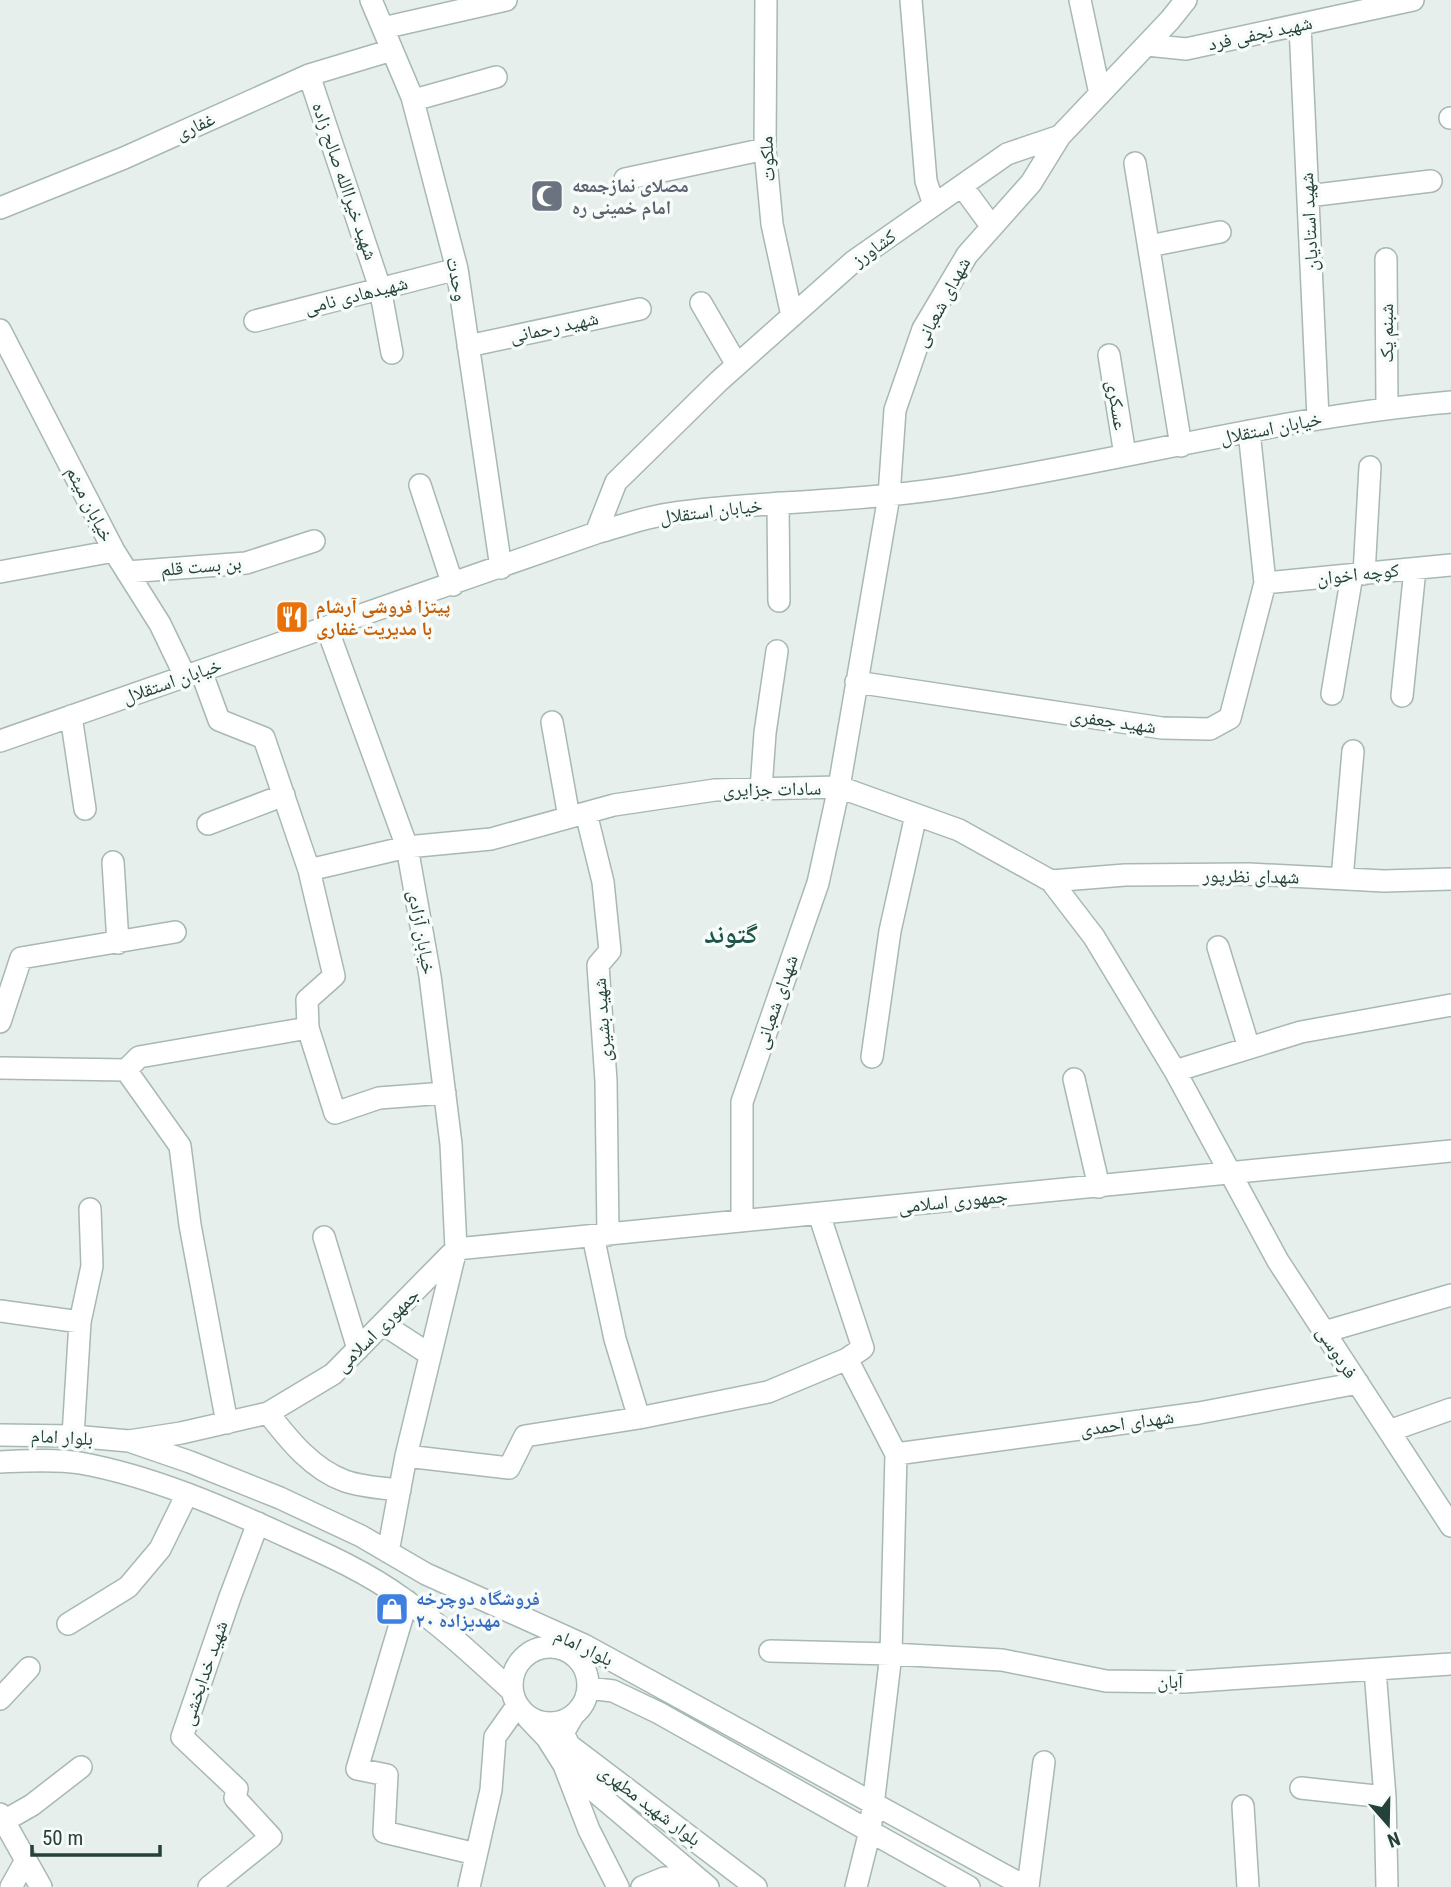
<svg xmlns="http://www.w3.org/2000/svg" width="1451" height="1887" font-family="'Roboto Condensed','Noto Naskh Arabic',sans-serif">
	<rect width="100%" height="100%" fill="#e6efeb"/>
	<g fill="none" stroke-linecap="round" stroke-linejoin="round">
		<defs>
			<path id="minor" d="M371 0 412 97 457 269 501 568
				M766 0 765 149 772 224 792 316
				M911 0 926 181 934 205
				M1080 0 1100 94
				M1300 25 1318 418
				M383 28 506 0
				M1147 45 1186 49 1413 0
				M309 75 380 288 392 353
				M414 100 496 77
				M1450 118H1451
				M1135 163 1181 446
				M625 179 765 149
				M962 186 992 227
				M1308 196 1431 181
				M0 208 124 158 309 75 392 50
				M1149 246 1220 232
				M1386 259 1387 407
				M701 303 737 365
				M255 321 457 269
				M0 330 114 551 160 624 185 676
				M468 346 640 309
				M1109 355 1125 455
				M420 485 453 585
				M778 503 779 601
				M596 533 616 482 719 381 854 261 1007 154 1060 136 1170 20 1186 0
				M0 572 114 551
				M127 572 246 563 314 541
				M1364 574 1370 467
				M1265 583 1451 565
				M327 628 407 847 430 976 451 1144 456 1249 406 1456 388 1552
				M201 671 219 720 264 738 309 870
				M856 682 1162 728 1210 729 1230 718 1265 583 1249 431
				M1332 694 1352 575
				M1402 696 1415 569
				M71 716 85 809
				M552 722 569 817
				M0 741 596 533C618 527 640 519 662 515 702 508 743 506 783 503 846 499 909 495 972 484 1132 458 1289 416 1451 402
				M761 789 765 733 777 651
				M586 813 603 882 610 951 598 965 606 1081 608 1235
				M208 824 284 795
				M113 862 118 943
				M1342 879 1353 751
				M1051 881 1125 875 1249 874 1384 881 1451 879
				M1218 947 1249 1048
				M0 1022 21 958 175 932
				M872 1057 890 931 916 815
				M0 1068 126 1070 139 1057 308 1028
				M126 1070 180 1146 190 1225 227 1423
				M1175 1071 1301 1032 1451 1005
				M1074 1079 1099 1187
				M445 1093 379 1098 335 1113 308 1028 307 1000 334 976 309 870 407 847 491 839 614 805 715 790 839 787 959 830 1051 881 1094 937 1175 1071 1278 1261 1451 1526
				M819 1214 863 1348 847 1359 896 1454 891 1654 870 1831 856 1887
				M742 1221V1102L818 883 839 787 889 496 895 410 923 329 967 255 1031 183 1060 136
				M593 1236 615 1339 639 1418
				M324 1237 358 1349
				M0 1311 80 1322 73 1436
				M80 1322 92 1266 90 1209
				M383 1324 429 1354
				M1324 1332 1451 1295
				M268 1413C289 1440 312 1469 345 1481 362 1487 382 1488 400 1490
				M1389 1431 1451 1409
				M0 1435 73 1436 129 1441 190 1462 280 1498 361 1536 426 1574 584 1645 1026 1887
				M129 1441 181 1433 268 1413 333 1374 456 1249 1451 1151
				M896 1454 1199 1413 1358 1383
				M406 1456 509 1468 525 1436 639 1418 768 1392 847 1359
				M0 1462C25 1461 55 1459 80 1463 152 1476 223 1507 290 1538 328 1555 368 1573 402 1598 441 1625 476 1658 511 1690
				M407 1601 357 1769 387 1775 384 1832 476 1854
				M68 1624 128 1587 160 1549 187 1494
				M512 1685a38 38 0 1 1 76 0a38 38 0 1 1-76 0Z
				M770 1651 891 1654 1002 1660 1106 1681 1184 1682 1451 1664
				M1375 1670 1385 1797 1387 1887
				M589 1688 613 1691 659 1713 969 1887
				M0 1699 29 1668
				M573 1716 563 1733 569 1745 756 1887
				M528 1718 547 1738 564 1765 589 1830 618 1887
				M566 1767 708 1887
				M1301 1788 1385 1797
				M1243 1806 1248 1887
				M0 1814 41 1887
				M4 1821 32 1805 81 1767
				M11 1887 25 1862
				M209 1887 271 1837 235 1798 237 1789 182 1737 230 1597 258 1523
				M469 1887 491 1790 495 1737 517 1706
				M642 1887 664 1878H697
				M1028 1887 1044 1762"/>
		</defs>
		<!-- minor casing -->
		<use href="#minor" stroke="#a8b8b2" stroke-width="24"/>
		<!-- minor -->
		<use href="#minor" stroke="#fff" stroke-width="21"/>
	</g>
	<!-- icons -->
	<defs>
		<symbol id="mosque-square" viewBox="-11 -11 22 22"><rect x="-9" y="-9" width="18" height="18" rx="4" fill="#6b7280" stroke="#f7fbf9"/><path d="M3.5-4.9A6 6 0 1 0 3.5 4.9A5 5 0 1 1 3.5-4.9Z" fill="#fff"/></symbol>
		<symbol id="restaurant-square" viewBox="-11 -11 22 22"><rect x="-9" y="-9" width="18" height="18" rx="4" fill="#e8710a" stroke="#f7fbf9"/><path d="M-5-6h1v4h1v-4h1v4h1v-4h1v5L-1.5 .5V6h-2V.5L-5-1ZM5-6V6H3V1.5H1.5Q1.5-4 5-6Z" fill="#fff"/></symbol>
		<symbol id="shop-square" viewBox="-11 -11 22 22"><rect x="-9" y="-9" width="18" height="18" rx="4" fill="#3f7fe0" stroke="#f7fbf9"/><path d="M-5-2.5h2.3a2.7 3.5 0 0 1 5.4 0H5L5.5 6h-11ZM-1.5-2.5h3a1.5 2.3 0 0 0-3 0Z" fill="#fff"/></symbol>
	</defs>
	<g fill-rule="evenodd">
		<use href="#mosque-square" x="528" y="177" width="38" height="38"/>
		<use href="#restaurant-square" x="273" y="598" width="38" height="38"/>
		<use href="#shop-square" x="373" y="1590" width="38" height="38"/>
	</g>
	<g text-anchor="middle" dominant-baseline="central" stroke-width="7" stroke-linejoin="round" paint-order="stroke">
		<!-- street labels -->
		<g font-size="19" fill="#24423a" stroke="#f7fbf9">
			<text transform="translate(1260 33) rotate(-12)">شهید نجفی فرد</text>
			<text transform="translate(195 126) rotate(-24)">غفاری</text>
			<text transform="translate(767 159) rotate(-93)">ملکوت</text>
			<text transform="translate(345 181) rotate(71)">شهید خیراالله صالح زاده</text>
			<text transform="translate(1309 222) rotate(-93)">شهید استادیان</text>
			<text transform="translate(874 248) rotate(-36)">کشاورز</text>
			<text transform="translate(457 279) rotate(79)">وحدت</text>
			<text transform="translate(356 295) rotate(-14)">شهیدهادی نامی</text>
			<text transform="translate(942 302) rotate(-62)">شهدای شعبانی</text>
			<text transform="translate(554 327) rotate(-12)">شهید رحمانی</text>
			<text transform="translate(1386 333) rotate(-90)">شبنم یک</text>
			<text transform="translate(1117 405) rotate(81)">عسکری</text>
			<text transform="translate(1271 428) rotate(-11)">خیابان استقلال</text>
			<text transform="translate(90 504) rotate(63)">خیابان میثم</text>
			<text transform="translate(711 511) rotate(-7)">خیابان استقلال</text>
			<text transform="translate(201 566) rotate(-5)">بن بست قلم</text>
			<text transform="translate(1358 574) rotate(-6)">کوچه اخوان</text>
			<text transform="translate(172 681) rotate(-19)">خیابان استقلال</text>
			<text transform="translate(1113 721) rotate(8)">شهید جعفری</text>
			<text transform="translate(772 789) rotate(-1)">سادات جزایری</text>
			<text transform="translate(1251 876) rotate(1)">شهدای نظرپور</text>
			<text transform="translate(422 932) rotate(80)">خیابان آزادی</text>
			<text transform="translate(776 1002) rotate(-71)">شهدای شعبانی</text>
			<text transform="translate(602 1020) rotate(-94)">شهید بشیری</text>
			<text transform="translate(953 1201) rotate(-6)">جمهوری اسلامی</text>
			<text transform="translate(377 1330) rotate(-45)">جمهوری اسلامی</text>
			<text transform="translate(1337 1352) rotate(57)">فردوسی</text>
			<text transform="translate(1127 1423) rotate(-8)">شهدای احمدی</text>
			<text transform="translate(62 1437) rotate(3)">بلوار امام</text>
			<text transform="translate(584 1647) rotate(26)">بلوار امام</text>
			<text transform="translate(204 1673) rotate(-71)">شهید خدابخشی</text>
			<text x="1170" y="1681">آبان</text>
			<text transform="translate(650 1805) rotate(37)">بلوار شهید مطهری</text>
		</g>
		<!-- worship labels -->
		<g font-size="19" font-weight="bold" fill="#5b616d" stroke="#f7fbf9" text-anchor="start">
			<text x="572" y="185">مصلای نمازجمعه<tspan x="572" dy="22">امام خمینی ره</tspan></text>
		</g>
		<!-- food labels -->
		<g font-size="19" font-weight="bold" fill="#c56008" stroke="#f7fbf9" text-anchor="start">
			<text x="316" y="606">پیتزا فروشی آرشام<tspan x="316" dy="22">با مدیریت غفاری</tspan></text>
		</g>
		<!-- shop labels -->
		<g font-size="19" font-weight="bold" fill="#366cbe" stroke="#f7fbf9" text-anchor="start">
			<text x="416" y="1598">فروشگاه دوچرخه<tspan x="416" dy="22">۲۰ مهدیزاده</tspan></text>
		</g>
		<!-- district labels -->
		<g font-size="26" font-weight="bold" fill="#1f5548" stroke="#f7fbf9">
			<text x="731" y="934">گتوند</text>
		</g>
	</g>
	<!-- north arrow -->
	<g transform="translate(1388 1824) rotate(160)" stroke="#f7fbf9" stroke-width="5" paint-order="stroke">
	<path d="M0-5L12 26L0 18L-12 26Z" fill="#24423a"/>
	<text y="-10" font-size="19" font-weight="bold" text-anchor="middle" fill="#24423a">N</text>
	</g>
	<!-- scale -->
	<path d="M32 1845v10h128v-10" fill="none" stroke="#24423a" stroke-width="3.5"/>
	<text x="42" y="1845" font-size="21" fill="#24423a" stroke="#f7fbf9" stroke-width="5" paint-order="stroke">50 m</text>
</svg>
